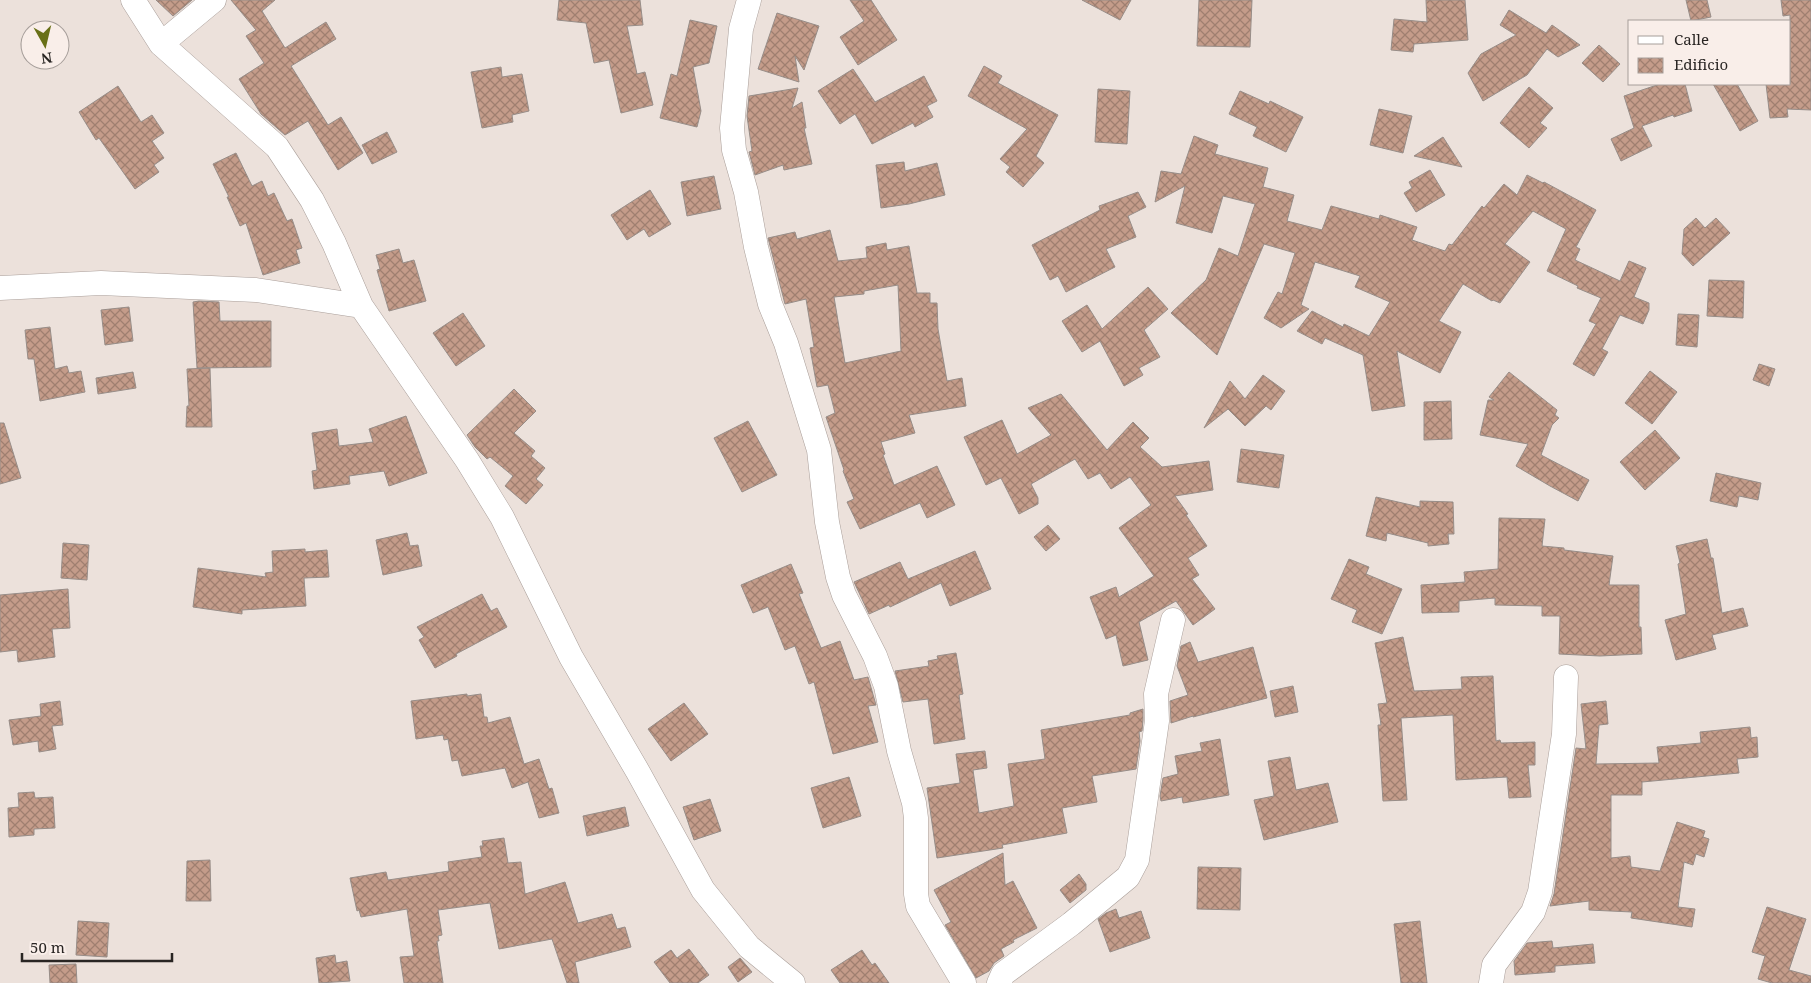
<svg xmlns="http://www.w3.org/2000/svg" width="1811" height="983" font-family="'Noto Serif',serif">
	<defs>
		<pattern id="building-cross-hatch" width="8" height="8" patternUnits="userSpaceOnUse" patternTransform="scale(1.25)"><rect width="8" height="8" fill="#c49c8a"/><path d="M0 0l8 8M0 8l8-8" fill="none" stroke="#9f7f70"/></pattern>
	</defs>
	<rect width="100%" height="100%" fill="#ece1db"/>
	<!-- building -->
	<path fill="url(#building-cross-hatch)" stroke="#978d88" fill-rule="evenodd" d="M156 0H192L173 16Z
		M231 0H275L262 11 285 48 326 22 336 39 291 66 328 125 341 117 363 153 338 170 308 121 285 135 261 114 239 79 264 63 246 36 256 30Z
		M559 0H640L643 25 627 26 637 74 645 72 653 105 621 113 609 60 594 63 586 23 557 20Z
		M850 0H871L897 40 858 65 840 37 864 21Z
		M1082 0H1131L1120 20Z
		M1199 0H1252L1250 47 1197 46Z
		M1426 0H1465L1468 40 1414 44 1413 52 1391 50 1394 19 1427 22Z
		M1686 0H1707L1711 17 1691 21Z
		M1781 0H1811V110L1787 109 1788 117 1770 118 1766 84H1790V15L1783 16Z
		M1509 10 1546 33 1552 25 1580 45 1558 57 1547 49 1527 75 1483 101 1468 73 1481 54 1516 35 1500 25Z
		M777 13 819 26 804 70 795 56 799 82 758 69Z
		M690 20 717 26 709 63 693 67 701 111 697 127 660 118 671 74 677 76Z
		M1599 45 1620 64 1603 82 1582 63Z
		M984 66 1002 76 998 83 1058 115 1036 156 1044 163 1023 187 1006 172 1010 167 1000 159 1027 129 968 96Z
		M501 67 502 77 522 74 529 111 512 115 513 122 482 128 471 72Z
		M853 69 875 102 924 76 937 101 927 106 933 117 915 127 913 123 872 144 855 114 840 124 818 91Z
		M1660 84H1685L1692 111 1674 117 1673 115 1642 126 1652 146 1621 161 1611 139 1634 128 1624 96Z
		M1713 84H1737L1758 121 1740 131Z
		M118 86 141 122 152 115 164 133 152 141 164 158 154 165 159 172 135 189 99 138 96 140 79 112Z
		M1529 87 1553 108 1540 123 1547 128 1529 148 1500 123Z
		M798 88 792 108 802 102 806 128H804L812 164 784 170 783 165 755 175 749 152 752 151 747 116 749 96Z
		M1098 89 1130 91 1127 144 1095 142Z
		M1240 91 1269 104 1270 101 1303 117 1286 152 1253 136 1257 127 1229 114Z
		M1379 109 1412 116 1403 153 1370 145Z
		M387 132 397 152 372 164 362 145Z
		M1194 136 1218 145 1215 154 1268 168 1263 187 1294 195 1287 221 1322 230 1331 206 1379 219 1380 215 1417 227 1412 240 1445 251 1449 244 1452 245 1482 206 1484 208 1504 184 1517 195 1527 175 1543 183 1544 182 1596 210 1576 247 1580 249 1575 260 1620 281 1629 261 1646 268 1634 297 1649 303V310L1643 324 1620 315 1602 349 1608 352 1594 376 1573 364 1596 324 1589 321 1601 298 1577 288 1578 286 1547 271 1566 229 1533 211 1505 244 1530 262 1500 303 1493 300 1492 301 1463 284 1439 321 1461 332 1440 373 1397 351 1405 406 1372 411 1363 355 1325 338 1322 344 1297 331 1312 311 1343 327 1344 324 1369 336 1390 302 1355 287 1360 276 1315 262 1301 305 1309 309 1281 328 1264 318 1278 292 1282 294 1295 253 1264 244 1217 355 1171 313 1206 280 1219 248 1238 256 1255 204 1223 196 1212 233 1176 223 1185 186 1155 202 1161 171 1181 174Z
		M1443 137 1462 167 1414 156Z
		M236 153 252 186 262 181 268 196 274 193 287 221 292 219 302 248 296 250 300 263 263 275 246 223 240 226 227 197H229L213 164Z
		M904 162 905 171 937 163 945 195 909 204 881 208 876 165Z
		M1430 170 1445 195 1416 212 1404 193 1412 188 1409 182Z
		M714 176 721 209 687 216 681 182Z
		M650 190 671 224 649 237 644 229 627 240 611 215Z
		M1138 192 1146 207 1128 216 1136 237 1106 249 1115 267 1066 292 1058 276 1050 280 1032 245 1100 210 1099 206Z
		M1696 218 1705 228 1716 218 1730 233 1693 266 1682 254 1684 229Z
		M830 230 838 261 867 258 866 247 886 243 887 250 909 246 917 293H930V303H937L938 329 947 381 962 378 966 406 909 415 915 433 881 442 885 454 883 455 894 485 937 466 955 505 927 518 920 503 860 529 847 502 854 499 843 471 844 470 826 417 835 413 828 385 817 387 810 348 814 347 806 299 785 304 768 238 795 232 797 239ZM898 285 901 351 845 363 834 297 864 294V291Z
		M399 249 403 263 414 260 426 301 389 311 377 270 380 269 376 255Z
		M1709 280 1744 281 1743 318 1707 316Z
		M1148 287 1168 309 1144 330 1160 357 1139 368 1143 375 1124 386 1100 341 1082 352 1062 321 1087 305 1102 329Z
		M199 301 219 302 220 321H271V367L197 368 193 302Z
		M129 307 133 341 105 345 101 310Z
		M463 313 485 346 456 366 433 333Z
		M1678 314 1699 315 1697 347 1676 345Z
		M50 327 55 369 67 366 69 373 81 371 85 392 40 401 34 359H28L25 330Z
		M1759 364 1775 369 1769 386 1753 380Z
		M210 368 212 427H186L187 406H189L187 369Z
		M1650 371 1677 392 1652 424 1625 403Z
		M133 372 136 388 98 394 96 378Z
		M1509 372 1557 410 1555 415 1559 418 1552 425 1541 455 1589 480 1578 501 1550 486 1516 466 1528 444 1480 435 1488 400H1494L1489 397Z
		M1263 375 1285 391 1271 410 1266 406 1245 426 1228 409 1204 428 1230 381 1245 399Z
		M514 389 536 411 514 433 535 451 531 456 545 468 536 479 543 485 526 504 505 486 513 476 490 457 487 459 475 447 467 435Z
		M1061 394 1107 450 1133 422 1149 438 1140 447 1162 467 1209 461 1213 490 1175 496 1188 514 1186 515 1207 546 1188 558 1199 575 1192 579 1215 609 1193 625 1176 601 1139 622 1148 660 1123 666 1116 635 1106 639 1090 597 1116 587 1119 597 1154 576 1119 528 1151 505 1130 477 1111 489 1100 473 1088 479 1075 459 1031 484 1038 498V504L1019 514 1001 478 986 485 964 437 1002 420 1017 454 1051 435 1028 408Z
		M1451 401 1452 439 1424 440V402Z
		M406 416 427 473 389 486 384 471 349 476 350 484 314 489 312 471 317 470 312 433 337 429 339 446 373 442 369 429Z
		M748 421 777 475 742 492 714 438Z
		M0 423H4L21 478 0 484Z
		M1655 430 1680 458 1645 490 1620 462Z
		M1241 449 1284 455 1279 488 1237 482Z
		M1716 473 1761 483 1758 500 1739 496 1737 507 1710 501Z
		M1376 497 1420 507V501L1453 502 1454 534H1448L1449 544 1428 546V543L1387 533 1386 541 1366 536Z
		M1499 518 1545 519 1542 546 1564 548V550L1613 556 1609 585H1639V627H1641L1642 654 1600 656 1559 654 1560 616H1542V606L1495 605V598L1459 601V612L1422 613 1421 585 1465 582 1464 572 1498 569Z
		M1048 525 1060 539 1046 551 1034 537Z
		M407 533 410 546 418 545 422 566 383 575 376 540Z
		M1707 539 1711 558H1713L1722 613 1743 608 1748 626 1712 635 1716 649 1676 660 1665 620 1686 614 1678 564 1680 563 1676 546Z
		M63 543 89 545 87 580 61 578Z
		M305 549V552L327 550 329 577 304 578 306 606 242 610V614L193 607 198 568 266 577 265 573 273 572 272 551Z
		M975 551 991 589 950 606 941 583 890 607 889 605 869 614 854 582 900 562 908 579Z
		M1349 559 1369 567 1366 574 1402 589 1382 634 1352 622 1357 610 1331 599Z
		M791 564 803 593 799 594 821 648 840 641 854 680 868 677 876 705 868 706 878 742 833 754 814 682 809 684 795 646 785 650 768 607 753 613 741 585Z
		M68 589 70 628 52 629 55 657 18 662 17 650 0 652V595Z
		M482 594 491 611 497 608 507 627 456 654 457 656 435 668 419 640 424 637 417 627Z
		M1403 637 1414 691 1462 689 1461 677 1493 676 1496 741 1500 740 1501 743 1535 742V765H1528L1531 797 1509 798 1507 777 1456 780 1453 715 1401 718 1407 800 1383 801 1378 725H1381L1378 704 1387 703 1375 643Z
		M1190 642 1198 662 1253 647 1267 698 1193 717V716L1171 723 1170 701 1188 695 1177 666 1181 646Z
		M956 653 963 694 959 695 965 739 934 744 928 699 903 702 895 671 929 666 928 661 938 659 937 656Z
		M1293 686 1298 712 1275 717 1270 691Z
		M467 694V696L481 694 484 717H487L488 723 510 717 524 764 539 759 549 789 552 788 559 813 539 818 528 782 512 788 505 768 462 776 458 760 452 761 448 739 444 740 443 735 416 739 411 701Z
		M60 701 63 725 52 726 56 749 39 752 38 741 13 745 9 720 41 716 40 704Z
		M1606 701 1608 724 1599 725 1596 764 1659 763 1657 747 1701 743 1700 732 1750 727 1751 738 1757 737 1758 757 1737 759 1739 773 1642 782V795H1611V858L1630 856 1631 867 1660 871 1677 822 1705 831 1703 837 1709 839 1704 857 1696 854 1693 865 1684 862 1678 907 1695 909 1692 927 1631 918 1632 912 1589 910V901L1550 906 1554 894 1576 748 1586 749 1581 704Z
		M684 703 708 734 671 761 648 729Z
		M1143 709V720L1142 731 1139 732 1140 741 1136 769 1092 776 1097 802 1062 808 1067 833 1002 845 1003 848 937 858 927 788 960 783 956 754 985 751 987 768 973 770 979 813 1014 806 1008 764 1045 759 1041 730 1130 715V713Z
		M1220 739 1229 795 1183 803 1182 797 1161 801 1160 796 1163 778 1178 774 1175 756 1202 751 1200 743Z
		M1290 757 1296 790 1328 783 1338 822 1264 840 1254 800 1274 796 1268 761Z
		M849 777 861 816 823 828 811 788Z
		M34 792 35 798 53 797 55 828 34 829V835L9 837 8 808 19 807 18 793Z
		M710 799 721 831 694 840 683 807Z
		M625 807 629 826 587 836 583 816Z
		M504 838 508 863 521 862 525 894 565 882 578 923 612 914 617 929 625 927 631 947 575 962 579 983H567L552 939 499 949 490 903 438 910 442 935 438 936 439 941H437L443 983H404L400 957 414 956 407 909 361 917 359 910 357 911 350 878 386 872 388 880 449 871 448 862 482 857 480 846H483L482 841Z
		M1003 853 1005 885 1013 881 1037 928 1013 940 1014 942 1001 949 1004 956 994 963 989 971 976 978 945 925 951 922 934 890Z
		M210 860 211 901H186L187 861Z
		M1198 867 1241 868 1240 910 1197 909Z
		M1079 874 1086 884V890L1070 903 1060 890Z
		M1767 907 1806 919 1789 970 1811 976V983H1772L1758 979 1765 956 1752 952Z
		M1116 909 1119 918 1141 911 1150 938 1110 952 1098 919 1106 913Z
		M78 921 109 923 107 957 76 955Z
		M1420 921 1427 983H1401L1394 924Z
		M1552 941 1553 948 1593 944 1595 963 1555 966V972L1515 975 1514 961 1527 943Z
		M689 949 709 975 698 983H670L654 962 671 950 677 958Z
		M862 950 872 965 875 963 889 983H840L831 970Z
		M335 955 336 963 347 961 350 981 319 983 316 958Z
		M740 958 752 972 738 982 728 967Z
		M76 964 77 983H50L49 965Z"/>
	<g fill="none" stroke-linecap="round" stroke-linejoin="round">
		<defs>
			<path id="minor" d="M133 0 161 44 277 147 312 200 334 243 361 306
				M749 0 741 29 732 128 734 150 746 192 756 247 770 304 786 343 819 450 827 522 838 577 844 595 875 656 886 686 899 751 914 803 916 818V894L918 906 964 983
				M161 44 214 0
				M0 288 101 283 256 290 361 306 467 460 502 517 571 657 638 772 703 890 749 947 793 983
				M999 983 1003 974 1071 924 1128 877 1137 860 1157 721 1156 694 1173 620
				M1491 983 1494 965 1533 912 1540 892 1564 734 1566 677"/>
		</defs>
		<!-- minor casing -->
		<use href="#minor" stroke="#aa9f9a" stroke-width="25"/>
		<!-- minor -->
		<use href="#minor" stroke="#fff" stroke-width="24"/>
	</g>
	<!-- legend -->
	<rect x="1628" y="20" width="162" height="65" fill="#f9eee9" stroke="#a69e9a"/>
	<rect x="1638" y="36" width="25" height="8" fill="#ffffff" stroke="#a69e9a"/>
	<text x="1674" y="45" font-size="15" fill="#292523">Calle</text>
	<rect x="1638" y="58" width="25" height="15" fill="url(#building-cross-hatch)" stroke="#a69e9a"/>
	<text x="1674" y="70" font-size="15" fill="#292523">Edificio</text>
	<!-- north arrow -->
	<g transform="translate(45 45) rotate(172)"><circle r="24" fill="#f9eee9" stroke="#a69e9a"/>
	<path d="M0-4L9 19L0 12L-9 19Z" fill="#697017"/>
	<text y="-8" font-size="14" font-weight="bold" text-anchor="middle" fill="#292523">N</text>
	</g>
	<!-- scale -->
	<path d="M22 953v8h150v-8" fill="none" stroke="#292523" stroke-width="2.5"/>
	<text x="30" y="953" font-size="15" fill="#292523" stroke="#f9eee9" stroke-width="4" paint-order="stroke">50 m</text>
</svg>
